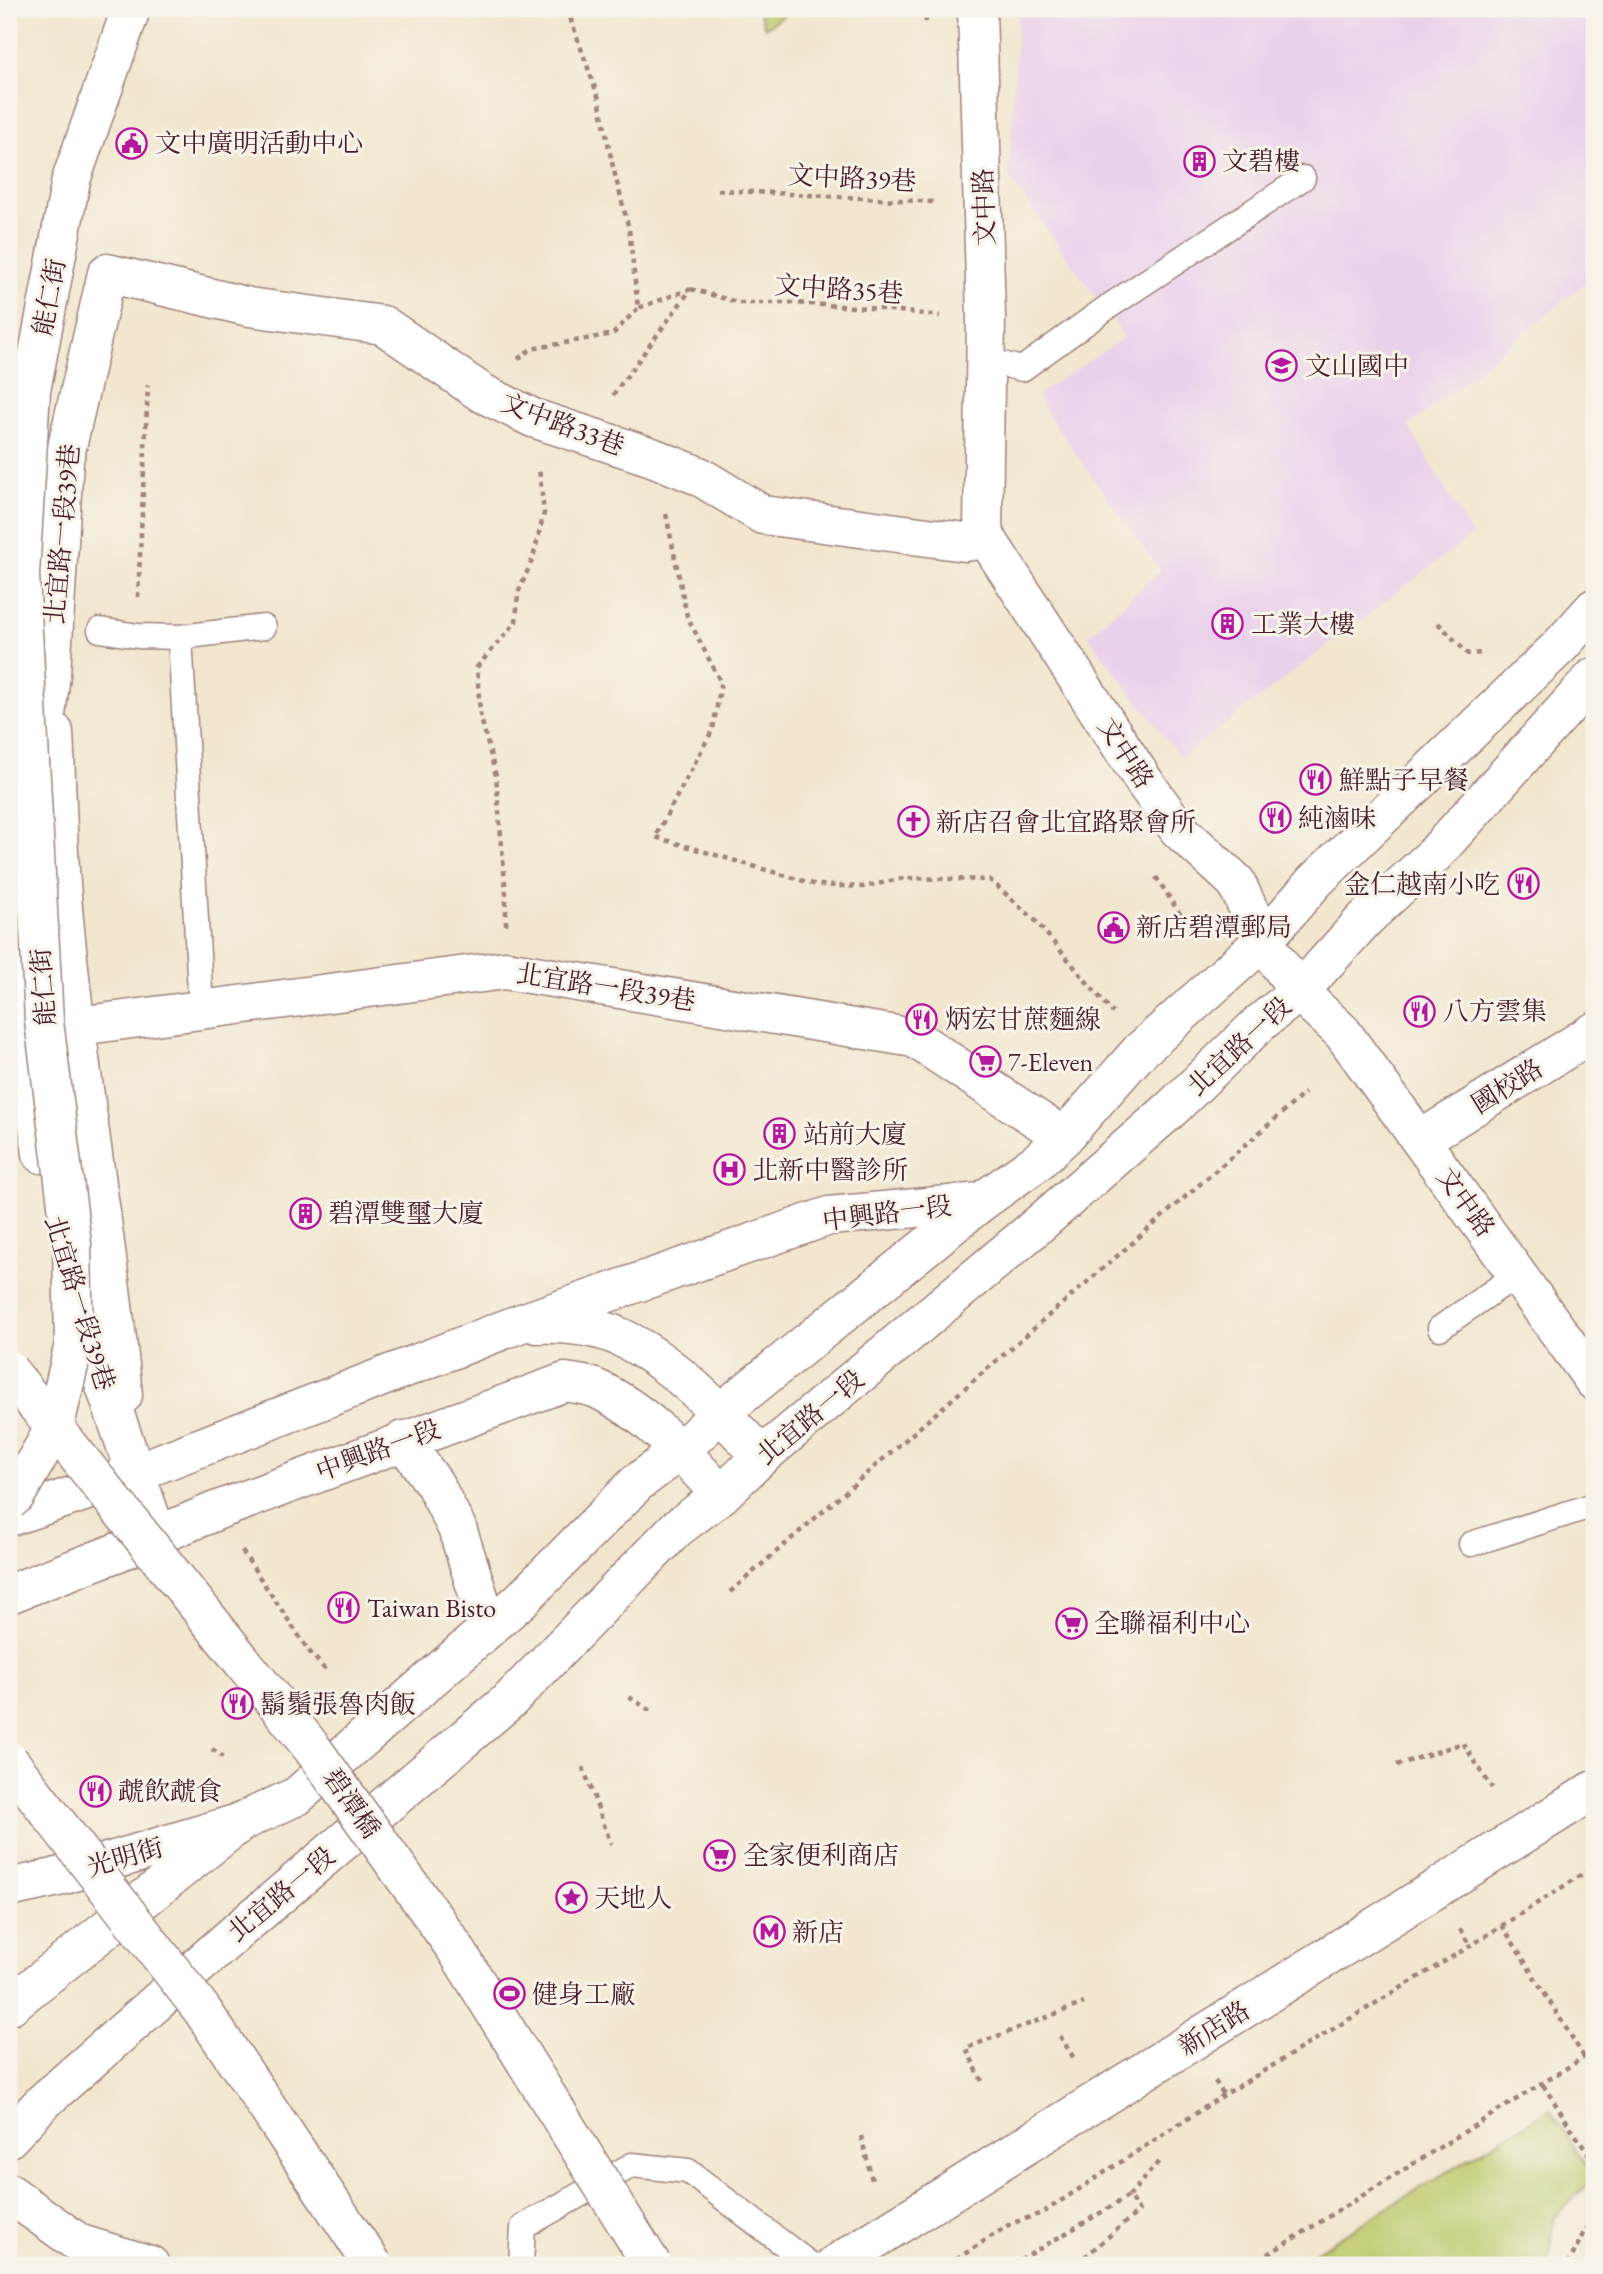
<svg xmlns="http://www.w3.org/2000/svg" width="1603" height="2274" font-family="'EB Garamond','Noto Serif TC',serif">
	<rect width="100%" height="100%" fill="#f7f3e8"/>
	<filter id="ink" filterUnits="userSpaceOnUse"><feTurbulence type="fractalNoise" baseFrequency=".0143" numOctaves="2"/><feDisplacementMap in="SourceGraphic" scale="14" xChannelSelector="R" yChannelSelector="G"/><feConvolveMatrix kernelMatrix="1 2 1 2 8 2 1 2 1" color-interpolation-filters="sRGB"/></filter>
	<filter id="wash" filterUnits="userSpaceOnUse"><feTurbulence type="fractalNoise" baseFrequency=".00686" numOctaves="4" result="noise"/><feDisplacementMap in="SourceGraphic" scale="28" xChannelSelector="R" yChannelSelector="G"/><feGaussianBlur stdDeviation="1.57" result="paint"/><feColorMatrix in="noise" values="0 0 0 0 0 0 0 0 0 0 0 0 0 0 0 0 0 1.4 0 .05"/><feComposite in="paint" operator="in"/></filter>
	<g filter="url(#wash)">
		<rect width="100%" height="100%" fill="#f2e6ce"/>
		<!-- built -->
		<path fill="#ead1ec" d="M1018 9H1594V276L1409 426 1472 535 1181 758 1088 636 1160 571 1051 419 1037 395 1125 337 1009 177Z"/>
		<!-- green -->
		<path fill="#bdc96b" stroke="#84744b" stroke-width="2" d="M758 9H793L765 28Z
			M1550 2109 1594 2178 1553 2219 1549 2265H1294Z"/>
	</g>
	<g filter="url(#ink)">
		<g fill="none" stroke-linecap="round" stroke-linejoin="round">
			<defs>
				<path id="service" d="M986 360 1022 369 1105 309 1303 178
					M100 630 138 636 180 637 201 1008
					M180 637 264 627
					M1440 1328 1518 1274
					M1471 1544 1594 1505
					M521 2265 523 2227 632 2165 688 2171 811 2265"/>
				<path id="minor" d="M977 9 986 317 983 529 987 539 1145 783 1179 830 1236 882 1263 941 1299 992 1342 1032 1594 1381
					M54 732C57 786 57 841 62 896 76 1063 107 1228 123 1395
					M40 764 51 674 64 460 107 273 249 307 383 325 482 393 533 418 652 457 699 476 763 515 965 542 987 539
					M26 869 18 933 25 1033 42 1154
					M25 1033 505 970 914 1038 1064 1137
					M1420 1140 1594 1032
					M75 1300 157 1535
					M9 1888 54 1878 239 1823
					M9 2193 80 2244 150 2265
					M834 2265 1594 1790"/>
				<path id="tertiary" d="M537 1324C563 1323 598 1326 622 1338 675 1363 721 1414 762 1456
					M403 1440 435 1485 457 1528 489 1628
					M9 1517 96 1488 516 1325 829 1216 981 1202
					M9 1594 118 1552 218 1510 565 1382C576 1384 588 1385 597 1389 647 1412 685 1455 721 1495"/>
				<path id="primary" d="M9 2006 241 1822 297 1796 521 1600 637 1483 681 1450 720 1413 981 1202 1037 1162 1064 1137 1140 1051 1263 941 1315 881 1560 646 1594 608
					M9 2138 43 2102 240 1929 511 1699 676 1529 721 1495 762 1456 1030 1232 1170 1110 1260 1023 1299 992 1365 919 1434 855 1594 677"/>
			</defs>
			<!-- service casing -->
			<use href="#service" stroke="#9e827c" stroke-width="27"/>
			<!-- minor casing -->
			<use href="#minor" stroke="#9e827c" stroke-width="41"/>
			<!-- tertiary casing -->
			<use href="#tertiary" stroke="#9e827c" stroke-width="41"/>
			<!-- primary casing -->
			<use href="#primary" stroke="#9e827c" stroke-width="41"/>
			<!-- path -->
			<path stroke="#9e827c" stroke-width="4.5" stroke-dasharray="5 5" stroke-linecap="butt" d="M567 9 599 99 613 167 629 229 638 308 691 289
				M925 9 926 22
				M718 190 934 202
				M691 289 740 303H794L883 309 940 316
				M518 359 531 349 613 334 638 308
				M613 395 691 289
				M666 514 687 616 721 683 713 729 655 837 817 885 864 887 904 878 990 880 1034 919 1113 1013
				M138 597 148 385
				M1438 623 1468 654 1483 653
				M1156 877 1180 914 1186 928
				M506 925V895L496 776 480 714 477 667 516 622 518 593 533 558 544 513 539 468
				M242 1551 309 1651 328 1673
				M730 1592 1305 1093
				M629 1697 653 1712
				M212 1749 223 1757
				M1397 1765 1463 1743 1492 1788
				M583 1767 611 1844
				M1502 1925 1584 2057
				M1460 1929 1470 1946
				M1060 2036 1075 2060
				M982 2081 966 2048 1084 2003
				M1215 2081 1224 2095
				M1543 2085 1594 2163
				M861 2136 872 2180
				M1129 2196 1161 2159
				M948 2265 1010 2224 1042 2213 1224 2095 1470 1946 1594 1867
				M1012 2265 1129 2196 1139 2211 1075 2265
				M1251 2265 1594 2051
				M1568 2265 1585 2230 1594 2222"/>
			<!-- service -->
			<use href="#service" stroke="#fff" stroke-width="24"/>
			<!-- minor -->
			<use href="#minor" stroke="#fff" stroke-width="38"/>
			<!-- tertiary -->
			<use href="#tertiary" stroke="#fff" stroke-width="38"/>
			<!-- primary -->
			<use href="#primary" stroke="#fff" stroke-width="38"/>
			<defs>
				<path id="tertiary-bridge" d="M9 1501 16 1495 54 1429 74 1344 72 1244 44 1021 20 575 31 391 71 180 131 9"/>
				<path id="motorway-bridge" d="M9 1371 312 1748 455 1948 652 2265
					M9 1761 202 2010 373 2265"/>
			</defs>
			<!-- tertiary-bridge casing -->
			<use href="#tertiary-bridge" stroke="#9e827c" stroke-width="41" stroke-linecap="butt"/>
			<!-- motorway-bridge casing -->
			<use href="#motorway-bridge" stroke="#9e827c" stroke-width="41" stroke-linecap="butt"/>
			<!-- tertiary-bridge -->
			<use href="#tertiary-bridge" stroke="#fff" stroke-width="38"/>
			<!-- motorway-bridge -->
			<use href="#motorway-bridge" stroke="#fff" stroke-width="38"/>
		</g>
	</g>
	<!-- icons -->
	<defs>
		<symbol id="civic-ring" viewBox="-11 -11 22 22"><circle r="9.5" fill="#f7f3e8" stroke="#b5179e" stroke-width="1.5"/><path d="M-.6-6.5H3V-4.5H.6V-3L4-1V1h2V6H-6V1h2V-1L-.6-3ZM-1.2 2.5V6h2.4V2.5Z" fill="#b5179e"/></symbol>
		<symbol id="building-ring" viewBox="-11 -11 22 22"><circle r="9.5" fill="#f7f3e8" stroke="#b5179e" stroke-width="1.5"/><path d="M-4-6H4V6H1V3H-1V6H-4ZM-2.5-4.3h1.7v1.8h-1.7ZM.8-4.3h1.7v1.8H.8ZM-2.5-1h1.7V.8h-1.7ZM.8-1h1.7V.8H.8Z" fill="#b5179e"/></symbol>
		<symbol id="school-ring" viewBox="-11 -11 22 22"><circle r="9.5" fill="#f7f3e8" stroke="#b5179e" stroke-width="1.5"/><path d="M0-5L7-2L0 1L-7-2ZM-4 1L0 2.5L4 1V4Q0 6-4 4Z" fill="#b5179e"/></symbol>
		<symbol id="restaurant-ring" viewBox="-11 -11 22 22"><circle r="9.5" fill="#f7f3e8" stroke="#b5179e" stroke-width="1.5"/><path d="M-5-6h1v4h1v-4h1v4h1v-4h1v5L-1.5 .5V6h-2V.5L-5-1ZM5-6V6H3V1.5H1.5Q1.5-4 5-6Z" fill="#b5179e"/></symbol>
		<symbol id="church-ring" viewBox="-11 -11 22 22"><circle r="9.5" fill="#f7f3e8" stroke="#b5179e" stroke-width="1.5"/><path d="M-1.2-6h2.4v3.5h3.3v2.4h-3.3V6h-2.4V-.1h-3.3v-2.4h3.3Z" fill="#b5179e"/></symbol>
		<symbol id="supermarket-ring" viewBox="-11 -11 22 22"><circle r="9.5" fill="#f7f3e8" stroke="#b5179e" stroke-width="1.5"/><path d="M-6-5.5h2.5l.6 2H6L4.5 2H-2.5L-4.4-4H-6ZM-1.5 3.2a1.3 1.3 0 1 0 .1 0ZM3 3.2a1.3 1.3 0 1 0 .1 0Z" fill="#b5179e"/></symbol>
		<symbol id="hospital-ring" viewBox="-11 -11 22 22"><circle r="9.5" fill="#f7f3e8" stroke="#b5179e" stroke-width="1.5"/><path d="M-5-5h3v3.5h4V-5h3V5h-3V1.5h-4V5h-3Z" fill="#b5179e"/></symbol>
		<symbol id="sight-ring" viewBox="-11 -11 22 22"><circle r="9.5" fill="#f7f3e8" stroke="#b5179e" stroke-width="1.5"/><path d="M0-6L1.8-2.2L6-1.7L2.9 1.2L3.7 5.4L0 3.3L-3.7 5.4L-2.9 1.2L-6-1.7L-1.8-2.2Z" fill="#b5179e"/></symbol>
		<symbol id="metro-ring" viewBox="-11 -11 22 22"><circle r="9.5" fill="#f7f3e8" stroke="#b5179e" stroke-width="1.5"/><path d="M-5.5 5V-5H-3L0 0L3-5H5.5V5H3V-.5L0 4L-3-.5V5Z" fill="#b5179e"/></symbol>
		<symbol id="stadium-ring" viewBox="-11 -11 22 22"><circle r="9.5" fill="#f7f3e8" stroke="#b5179e" stroke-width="1.5"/><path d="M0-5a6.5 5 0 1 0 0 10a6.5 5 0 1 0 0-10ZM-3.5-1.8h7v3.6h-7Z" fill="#b5179e"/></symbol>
	</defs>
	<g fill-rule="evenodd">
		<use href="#civic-ring" x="114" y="126" width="35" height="35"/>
		<use href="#building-ring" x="1182" y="144" width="35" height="35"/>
		<use href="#school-ring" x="1264" y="348" width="35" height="35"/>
		<use href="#building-ring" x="1210" y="606" width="35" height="35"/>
		<use href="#restaurant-ring" x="1298" y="762" width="35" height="35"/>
		<use href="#restaurant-ring" x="1258" y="800" width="35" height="35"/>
		<use href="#church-ring" x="896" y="804" width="35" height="35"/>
		<use href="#restaurant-ring" x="1506" y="866" width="35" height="35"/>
		<use href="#civic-ring" x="1096" y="910" width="35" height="35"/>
		<use href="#restaurant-ring" x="1402" y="994" width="35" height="35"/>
		<use href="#restaurant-ring" x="904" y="1002" width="35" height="35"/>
		<use href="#supermarket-ring" x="968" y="1044" width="35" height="35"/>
		<use href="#building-ring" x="762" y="1116" width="35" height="35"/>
		<use href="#hospital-ring" x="712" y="1152" width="35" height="35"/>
		<use href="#building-ring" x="288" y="1196" width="35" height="35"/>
		<use href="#restaurant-ring" x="326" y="1590" width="35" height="35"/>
		<use href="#supermarket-ring" x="1054" y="1606" width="35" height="35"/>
		<use href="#restaurant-ring" x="220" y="1686" width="35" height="35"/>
		<use href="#restaurant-ring" x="78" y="1774" width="35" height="35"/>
		<use href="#supermarket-ring" x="702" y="1838" width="35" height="35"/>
		<use href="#sight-ring" x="554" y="1880" width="35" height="35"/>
		<use href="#metro-ring" x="752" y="1914" width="35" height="35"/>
		<use href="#stadium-ring" x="492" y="1976" width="35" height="35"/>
	</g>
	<g text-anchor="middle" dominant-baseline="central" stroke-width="6" stroke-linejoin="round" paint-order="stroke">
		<!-- poi labels -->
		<g font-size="26" fill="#4a1f2b" stroke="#f7f3e8" text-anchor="start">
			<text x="155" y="143">文中廣明活動中心</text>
			<text x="1222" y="161">文碧樓</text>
			<text x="1305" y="366">文山國中</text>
			<text x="1251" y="624">工業大樓</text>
			<text x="1339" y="780">鮮點子早餐</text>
			<text x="1298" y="818">純滷味</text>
			<text x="936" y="822">新店召會北宜路聚會所</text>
			<text x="1500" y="884" text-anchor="end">金仁越南小吃</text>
			<text x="1136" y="927">新店碧潭郵局</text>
			<text x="1443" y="1011">八方雲集</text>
			<text x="945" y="1019">炳宏甘蔗麵線</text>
			<text x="1008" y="1062">7-Eleven</text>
			<text x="803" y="1134">站前大廈</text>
			<text x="752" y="1170">北新中醫診所</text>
			<text x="328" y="1213">碧潭雙璽大廈</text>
			<text x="367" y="1608">Taiwan Bisto</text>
			<text x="1094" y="1623">全聯福利中心</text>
			<text x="260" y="1704">鬍鬚張魯肉飯</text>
			<text x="118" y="1791">虣飲虣食</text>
			<text x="743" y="1855">全家便利商店</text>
			<text x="594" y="1898">天地人</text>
			<text x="792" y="1932">新店</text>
			<text x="532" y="1994">健身工廠</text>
		</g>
		<!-- street labels -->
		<g font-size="26" fill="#4a1f2b" stroke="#f7f3e8">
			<text transform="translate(852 178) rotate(3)">文中路39巷</text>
			<text transform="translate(984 207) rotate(-92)">文中路</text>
			<text transform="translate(839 289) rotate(4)">文中路35巷</text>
			<text transform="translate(49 297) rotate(-79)">能仁街</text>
			<text transform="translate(563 424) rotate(21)">文中路33巷</text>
			<text transform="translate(62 534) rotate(-85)">北宜路一段39巷</text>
			<text transform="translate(1126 753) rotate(57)">文中路</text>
			<text transform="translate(43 987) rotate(-94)">能仁街</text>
			<text transform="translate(606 987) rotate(9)">北宜路一段39巷</text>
			<text transform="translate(1239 1046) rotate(-43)">北宜路一段</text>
			<text transform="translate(1507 1086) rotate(-32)">國校路</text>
			<text transform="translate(1466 1202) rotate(54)">文中路</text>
			<text transform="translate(887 1213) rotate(-7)">中興路一段</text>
			<text transform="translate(80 1303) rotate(73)">北宜路一段39巷</text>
			<text transform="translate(810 1417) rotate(-40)">北宜路一段</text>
			<text transform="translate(378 1450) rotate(-20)">中興路一段</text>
			<text transform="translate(352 1803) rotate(55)">碧潭橋</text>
			<text transform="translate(125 1857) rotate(-16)">光明街</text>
			<text transform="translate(281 1894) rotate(-40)">北宜路一段</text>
			<text transform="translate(1214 2028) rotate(-32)">新店路</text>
		</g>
	</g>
	<!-- margin -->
	<rect width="1603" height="2274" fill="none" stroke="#f7f3e8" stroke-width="35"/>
</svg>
